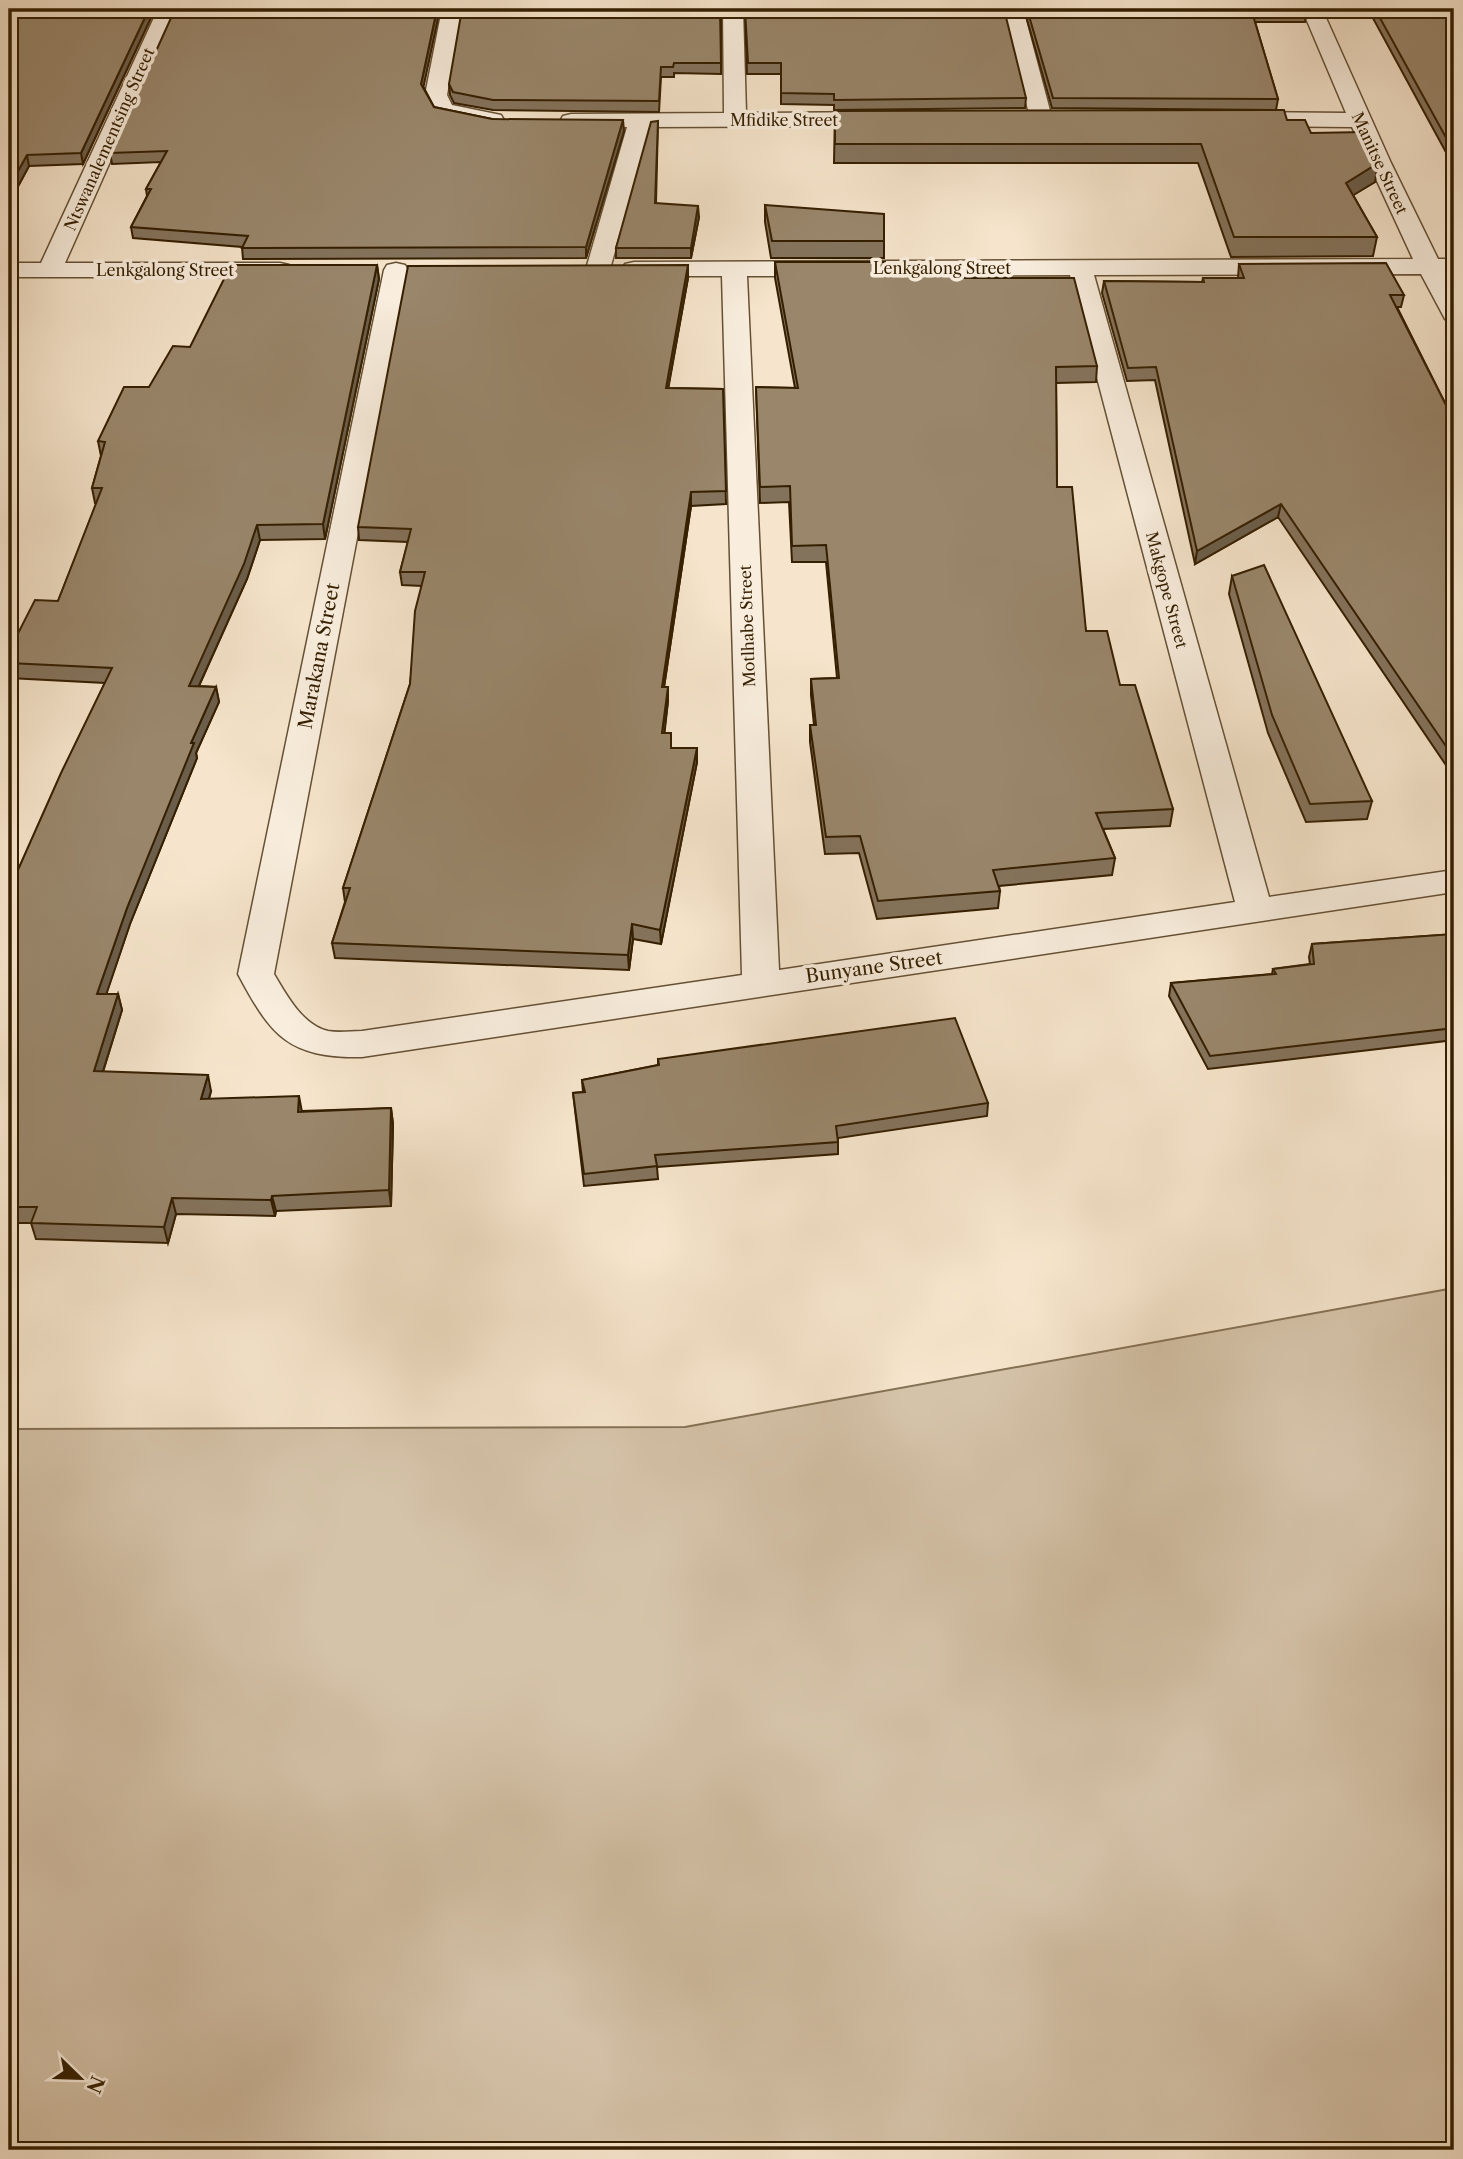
<svg xmlns="http://www.w3.org/2000/svg" width="1463" height="2159" font-family="'Libre Caslon Text',serif">
	<rect width="100%" height="100%" fill="#f6e5cc"/>
	<filter id="stains"><feTurbulence type="fractalNoise" baseFrequency=".00286" numOctaves="4"/><feColorMatrix values="0 0 0 0 .2 0 0 0 0 .09 0 0 0 0 .02 0 0 0 .5 -.17"/></filter>
	<radialGradient id="worn" r=".72"><stop offset=".6" stop-color="#630" stop-opacity="0"/><stop offset="1" stop-color="#630" stop-opacity=".3"/></radialGradient>
	<!-- green -->
	<path fill="#d5c3a9" stroke="#857155" stroke-width="2" d="M1454 1288V2150H9V1429L685 1427Z"/>
	<g fill="none" stroke-linecap="round" stroke-linejoin="round">
		<defs>
			<path id="street" d="M158 9H178L65 263H280L289 265 292 270 289 275 280 277H9V263H41Z
				M442 9H462L447 95 452 105 501 115 504 120 501 125 493 127 443 117 435 115 425 95Z
				M723 9H743L746 113 885 112 893 114 896 119 893 124 885 126 650 127 610 269 607 274 598 276 589 274 586 269 627 127 571 128 563 126 560 121 563 116 571 114 724 113Z
				M1003 9H1023L1052 118 1049 123H1033L1030 118Z
				M1302 9H1322L1391 163 1438 259H1454V273H1445L1454 291V322L1445 319 1421 274 1094 275 1269 897 1454 870V892L362 1057C288 1058 271 1036 238 974L384 270 387 265 396 263 405 265 408 270 274 974C286 994 302 1025 328 1031 339 1033 351 1031 362 1031L742 975 722 276H634L625 274 622 269 625 264 634 262 1413 259 1352 127 1236 126 1228 124 1225 119 1228 114 1236 112 1346 113ZM1070 275 1235 902 779 970 747 276Z"/>
		</defs>
		<!-- street casing -->
		<use href="#street" stroke="#655034" stroke-width="3"/>
		<!-- street -->
		<use href="#street" fill="#f9eede" fill-rule="evenodd"/>
	</g>
	<!-- wall -->
	<path fill="#84735c" stroke="#351f01" stroke-width="2" d="M9 9H155L83 164 29 166 9 203Z
		M721 9V74L674 73V77H661L659 112 493 110 454 103 450 95 449 84Z
		M745 9 1026 98 1025 108 834 110V105L781 104V74H747Z
		M1024 9H1305L1306 12 1305 22H1255L1278 99 1276 110 1052 108Z
		M1368 9H1454V167Z
		M424 88 434 107 492 119 624 131 586 258 243 259 242 247 133 238 131 227 147 196 146 189 161 162 112 164 110 153Z
		M835 111 1287 120 1311 133 1375 182 1353 195 1377 237 1373 256 1231 257 1198 163H834Z
		M658 121 656 203 699 217 691 258H616V248Z
		M765 205 884 241V258H771L765 222Z
		M775 262 885 268 953 278 1097 366 1096 382 1056 383 1057 487 1086 631 1120 685 1173 809 1170 826 1103 829 1115 858 1112 875 999 886 1000 891 998 908 877 919 859 853 825 854 810 742V725H814L811 695V679L837 678 826 562H792L789 502 760 503 756 387 795 388 775 278Z
		M1239 264 1404 295 1401 307H1397L1450 413H1454V777L1278 517 1195 564 1155 380 1127 381 1102 293 1104 281 1202 282 1203 278H1238Z
		M377 265 379 279 325 539 260 540 247 579 199 686 216 687 219 702 196 753 197 758 130 924 106 994H118L122 1010 103 1072 211 1091 209 1099 302 1111 391 1108 393 1124 391 1206 276 1211 275 1216 176 1214 168 1243 36 1239 31 1223H9V890L105 683 9 678V651L58 601 97 503H95L92 488 101 456 98 441 149 387 190 347Z
		M688 278 668 388 723 389 726 504 691 506 664 687H668V701L664 733 671 748 697 762 661 944 633 939 629 970 335 958 332 943 345 902 343 888 410 684 422 586 402 585 400 572 408 542 359 540 358 527Z
		M1232 576 1372 801 1367 819 1306 822 1268 733 1229 594Z
		M1454 934V1040L1208 1069 1169 996 1171 983 1272 974 1273 969 1310 964 1309 957 1312 944Z
		M658 1059 988 1103 987 1116 838 1138V1154L657 1167 658 1179 584 1186 573 1093 583 1092 582 1080 658 1065Z"/>
	<!-- shaded-wall -->
	<path fill="#6b5e4b" stroke="#351f01" stroke-width="2" d="M149 9H155L83 164 81 153Z
		M437 9H440L422 94 421 84Z
		M623 120 624 131 586 258V247Z
		M27 155 29 166 9 203V187Z
		M1378 163 1375 182 1342 202 1346 183Z
		M698 206 699 217 691 258V248Z
		M377 265 379 279 325 539 323 524Z
		M688 265V278L666 401V388Z
		M691 492V506L662 701V687Z
		M1281 504 1278 517 1195 564 1197 551Z
		M257 525 260 540 247 579 192 701 189 686Z
		M216 687 219 702 196 753 197 758 130 924 101 1010 97 994 127 908 191 743Z
		M668 687V701L663 747 662 733Z
		M697 748V762L661 944 660 930Z
		M632 924 633 939 629 970 628 955Z
		M118 994 122 1010 98 1087 94 1071Z
		M208 1075 211 1091 204 1115 201 1099Z
		M299 1096 302 1112H298Z
		M391 1108 393 1124 391 1206 389 1190Z
		M272 1196 276 1211 275 1216 271 1200Z
		M172 1198 176 1214 168 1243 164 1227Z"/>
	<!-- building -->
	<path fill="#99866b" stroke="#351f01" stroke-width="2" d="M9 9H149L81 153 27 155 9 187Z
		M175 9H437L421 84 434 107 492 119 623 120 586 247 242 248 248 236 131 227 151 189H146L167 151 110 153Z
		M462 9H720L721 63H674L673 67H661L659 101 493 100 453 92 449 84Z
		M745 9H1004L1026 98 834 100V94L781 93V63H748Z
		M1027 9H1305L1306 12H1252L1278 99 1053 98Z
		M1375 9H1454V152Z
		M1284 110 1287 120H1305L1311 133 1364 132 1378 163 1346 183 1377 237H1234L1201 144H835V111Z
		M658 121 655 203 698 206 691 248H616L651 122Z
		M765 205 884 214V241H772Z
		M775 262H885V268L953 270V278H1074L1097 366 1056 367 1057 487H1072L1086 631H1107L1120 685H1135L1173 809 1096 813 1115 858 993 870 1000 891 878 901 860 836 826 837 810 725H816L811 679 839 678 826 545 792 546 790 486 760 487 756 387 798 388Z
		M1386 263 1404 295H1390L1450 413H1454V758L1281 504 1197 551 1156 367 1128 368 1104 281 1204 282 1203 278H1244L1239 264Z
		M231 265H377L323 524 257 525 244 564 189 686 216 687 191 743H194L127 908 97 994H118L94 1071 208 1075 201 1099 299 1096 298 1112 391 1108 389 1190 272 1196 271 1200 172 1198 164 1227 31 1223 37 1207H9V966L12 958 9 957V890L61 773 112 668 9 663V651L35 600 58 601 102 488H92L105 442 98 441 124 387H149L173 346 190 347Z
		M688 265 666 388 723 389 726 491 691 492 662 687H668L662 733H671V748H697L660 930 632 924 628 955 332 943 350 888H343L410 684 415 611 425 572H400L411 529 358 527 408 266Z
		M1264 565 1372 801 1310 804 1272 715 1232 576Z
		M1454 934V1028L1210 1056 1171 983 1276 974 1273 969 1314 964 1312 944Z
		M955 1018 988 1103 836 1126 838 1142 655 1155 657 1166 584 1174 573 1093 585 1092 582 1080 659 1065 658 1059Z"/>
	<g text-anchor="middle" dominant-baseline="central" stroke-width="7" stroke-linejoin="round" paint-order="stroke">
		<!-- far-street labels -->
		<g font-size="16" fill="#351f01" stroke="#f9eede">
			<text x="784" y="120">Mfidike Street</text>
			<text transform="translate(109 139) rotate(-66)">Ntswanalementsing Street</text>
			<text transform="translate(1380 163) rotate(65)">Manitse Street</text>
			<text x="942" y="268">Lenkgalong Street</text>
			<text x="165" y="270">Lenkgalong Street</text>
			<text transform="translate(1167 590) rotate(75)">Makgope Street</text>
			<text transform="translate(747 626) rotate(-92)">Motlhabe Street</text>
		</g>
		<!-- street labels -->
		<g font-size="19" fill="#351f01" stroke="#f9eede">
			<text transform="translate(319 656) rotate(-79)">Marakana Street</text>
			<text transform="translate(874 967) rotate(-8)">Bunyane Street</text>
		</g>
	</g>
	<!-- margin -->
	<rect width="1463" height="2159" fill="none" stroke="#f6e5cc" stroke-width="35"/>
	<rect x="10" y="10" width="1442" height="2138" fill="none" stroke="#351f01" stroke-width="3.5"/>
	<rect x="18" y="18" width="1428" height="2124" fill="none" stroke="#351f01" stroke-width="2"/>
	<!-- north arrow -->
	<g transform="translate(80 2078) rotate(113)" stroke="#f9eede" stroke-width="5" paint-order="stroke">
	<path d="M0-5L12 26L0 18L-12 26Z" fill="#351f01"/>
	<text y="-10" font-size="19" font-weight="bold" text-anchor="middle" fill="#351f01">N</text>
	</g>
	<rect width="100%" height="100%" filter="url(#stains)"/>
	<rect width="100%" height="100%" fill="url(#worn)"/>
</svg>
